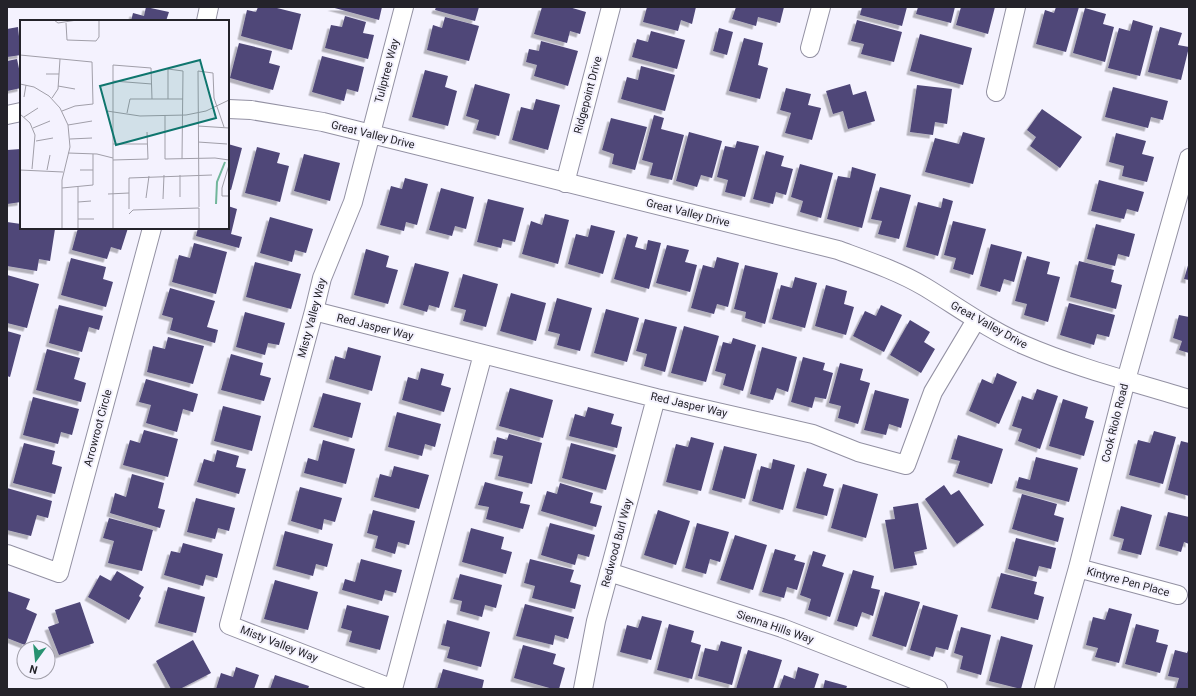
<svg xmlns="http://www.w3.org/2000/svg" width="1196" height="696" font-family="Roboto,sans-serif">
	<defs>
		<filter id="shadow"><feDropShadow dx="-3.5" dy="3.5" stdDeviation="0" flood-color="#0004"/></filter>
	</defs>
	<rect width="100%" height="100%" fill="#f4f2fe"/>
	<!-- building -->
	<path fill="#4f4778" filter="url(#shadow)" d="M146 7 169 12 166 21H131L133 13 144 16Z
		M258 7H273L301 14 292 50 241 36 247 10 256 12Z
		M331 7H382L379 20Z
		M436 7H479L475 21 435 10Z
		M542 7H569L586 12 580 34 570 31 567 43 534 34Z
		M647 7H696L692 24 681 20 678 31 643 22Z
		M736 7H784L780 23 758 17 756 26 732 19Z
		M862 7H907L902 26 860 15Z
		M918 7H955L951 23 916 14Z
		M961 7H995L988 34 956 25Z
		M1056 7H1079L1066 52 1036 44 1045 10 1054 13Z
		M1085 8 1106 14 1103 24 1114 27 1105 62 1073 53Z
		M345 16 366 22 363 33 374 35 368 59 325 48 331 25 342 27Z
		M445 17 479 26 469 61 427 50 433 25 442 28Z
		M857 20 902 32 894 62 861 54 864 44 851 41Z
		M1133 20 1153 26 1140 76 1108 68 1119 28 1130 31Z
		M18 27 21 55 7 57V29Z
		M1160 27 1182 33 1178 45 1189 47 1181 80 1148 72Z
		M719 28 733 32 727 55 713 51Z
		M651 31 685 40 677 69 632 57 637 39 648 42Z
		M920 34 972 48 963 85 910 71Z
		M744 38 763 43 758 65 768 68 760 99 729 91Z
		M541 41 578 51 568 86 534 76 537 65 526 62 529 49 539 51Z
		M239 43 272 51 269 63 280 66 273 90 230 78Z
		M322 56 364 67 358 92 347 89 344 101 312 92Z
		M17 59 21 78V88L7 91V61Z
		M641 66 675 75 665 111 621 99 627 77 638 80Z
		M425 70 448 76 445 87 457 91 448 126 412 117Z
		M475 84 510 94 499 136 476 130 479 120 466 116Z
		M850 84 853 95 866 91 875 121 848 129 843 111 833 114 826 91Z
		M917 85 952 89 947 124 935 122 933 135 910 132Z
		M1113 87 1168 101 1163 120 1151 117 1148 128 1105 117Z
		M786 88 811 94 808 105 821 108 812 140 785 133 791 113 780 110Z
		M536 99 560 105 548 150 512 140 521 107 533 110Z
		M1042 109 1082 137 1060 168 1030 146 1036 137 1027 130Z
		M654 115 664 118 661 129 684 135 672 180 650 175 653 163 642 160Z
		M611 118 647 127 635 170 612 164 614 154 602 150Z
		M689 132 722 141 712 178 701 175 697 187 676 181Z
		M963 132 985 138 973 184 925 172 935 138 959 144Z
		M1116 133 1146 141 1142 154 1154 157 1147 182 1122 176 1124 166 1109 162Z
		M737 141 759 146 745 197 725 192 728 180 717 177 725 146 735 148Z
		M228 144 242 148 231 190 228 189Z
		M257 147 280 153 277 163 289 166 280 202 245 193Z
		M21 149V202L7 204V150Z
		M766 151 784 156 781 166 793 169 786 195 776 192 773 204 753 199Z
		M304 154 340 163 330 201 294 191Z
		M800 164 833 173 821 218 800 212 803 201 791 197Z
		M852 167 876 174 862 228 827 219 838 176 850 178Z
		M405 178 428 184 417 225 406 222 404 231 380 225 391 186 402 189Z
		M1099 180 1144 192 1138 212 1127 209 1124 219 1091 211Z
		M880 187 911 195 899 239 878 234 882 221 871 219Z
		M441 188 474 197 466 229 455 226 452 236 429 230Z
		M943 198 953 201 938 256 906 247 918 202 941 208Z
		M488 199 524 208 515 242 503 239 501 248 477 242Z
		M228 206 237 209 231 234 242 237 239 248 196 236 198 228H228Z
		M545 214 569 220 558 264 522 254 531 221 542 225Z
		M270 217 313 229 306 253 295 250 292 262 260 253Z
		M953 221 986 229 973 275 953 269 956 258 944 255Z
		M7 222 21 224V228H46L55 229 50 261 39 259 37 271 7 266Z
		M1096 224 1135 234 1129 257 1118 254 1115 266 1087 259Z
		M591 225 615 231 603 274 568 264 576 234 588 237Z
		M78 228H128L121 250 111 247 107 259 72 250Z
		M627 234 638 237 635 247 646 250 648 240 661 243 649 289 614 279Z
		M194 243 227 252 216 294 172 282 179 255 190 258Z
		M991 244 1022 252 1014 282 1004 279 1000 292 980 286Z
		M667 245 689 250 685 262 697 265 690 292 656 283Z
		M366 249 389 256 386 267 398 270 388 304 354 295Z
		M1027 256 1050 262 1047 274 1060 277 1048 322 1024 315 1027 304 1015 301Z
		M717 257 739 263 728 307 717 304 714 314 691 308 703 265 714 268Z
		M71 258 106 267 103 279 113 282 106 307 61 295Z
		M1079 261 1114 270 1111 282 1122 285 1116 309 1070 297Z
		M255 262 301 274 291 309 246 297Z
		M1189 262V280L1184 279Z
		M415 263 449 272 439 308 429 305 427 312 403 305Z
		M745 265 778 273 765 324 745 318 746 312 734 309Z
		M463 274 498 284 486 327 463 321 466 310 454 307Z
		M7 275 39 284 27 328 7 323Z
		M795 277 817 283 805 328 772 319 781 285 792 288Z
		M826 285 847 291 844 304 854 307 846 335 815 326Z
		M170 288 215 301 207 327 218 330 215 343 170 330 173 318 162 315Z
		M511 293 546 303 536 341 500 331Z
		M557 298 592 308 580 351 557 345 560 334 548 331Z
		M1069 303 1115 315 1109 337 1097 334 1094 345 1060 335Z
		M59 305 103 316 99 330 89 327 82 352 49 343Z
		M881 305 902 315 884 352 853 336 865 311 876 316Z
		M606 309 639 318 627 362 594 353Z
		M245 312 285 323 279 345 268 343 265 355 236 347Z
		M1179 315 1189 317V353L1179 350 1182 341 1173 338Z
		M645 319 677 327 665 372 644 366 647 354 636 351Z
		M910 320 930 332 924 342 935 349 921 373 890 355Z
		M684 326 719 336 706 382 671 373Z
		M7 331 21 335 10 377 7 376Z
		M168 337 204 346 193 384 147 372 153 346 165 349Z
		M733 338 756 345 743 391 723 385 726 374 715 371 723 342 731 344Z
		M348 347 381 356 372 391 329 379 335 356 345 359Z
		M762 347 797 357 788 392 777 388 773 400 750 394Z
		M47 349 80 358 74 379 86 383 81 402 36 390Z
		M231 354 263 363 260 375 271 378 264 401 221 390Z
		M803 357 825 363 823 370 833 373 826 399 815 397 812 408 791 402Z
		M840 363 863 369 860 380 870 383 858 424 838 418 841 406 829 403Z
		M421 368 444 374 441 385 451 388 444 412 402 400 408 377 418 380Z
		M997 373 1017 382 999 424 969 411 982 379 993 384Z
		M146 379 198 394 193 412 183 409 177 432 146 423 151 405 139 402Z
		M510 388 553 400 543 438 499 426Z
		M1037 389 1058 396 1040 449 1018 441 1022 429 1012 426 1022 396 1033 400Z
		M875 390 909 399 901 428 889 424 886 435 864 430Z
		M323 393 361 403 352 438 313 427Z
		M33 397 79 409 72 435 61 432 58 444 23 435Z
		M1063 399 1088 407 1085 418 1094 421 1084 456 1049 446Z
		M223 406 261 416 252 451 214 441Z
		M588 407 614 414 611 424 622 427 617 448 569 436 575 414 585 417Z
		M397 412 441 424 435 447 425 444 422 456 388 447Z
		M144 430 178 439 168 477 123 465 130 440 140 443Z
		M1154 431 1176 437 1163 484 1129 475 1138 440 1150 443Z
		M509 434 542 443 532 484 498 476 503 456 493 454 497 437 507 440Z
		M958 435 1003 449 992 484 956 473 960 461 951 459Z
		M691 437 714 443 701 491 666 482 676 444 688 447Z
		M323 440 355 449 346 484 304 473 308 458 318 461Z
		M1181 441 1189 443V496L1168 490Z
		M24 443 55 451 52 464 62 467 55 494 13 483Z
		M571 443 616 455 606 490 562 478Z
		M724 446 757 454 745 499 712 490Z
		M217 450 239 456 236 467 246 469 239 494 197 482 204 459 214 462Z
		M1036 457 1078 468 1069 502 1016 488 1019 477 1030 480Z
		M773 459 795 465 783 510 752 501 761 466 771 469Z
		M394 466 429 475 419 509 374 497 380 474 391 477Z
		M807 468 827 474 823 486 834 489 827 516 796 508Z
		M132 474 164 483 158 508 165 510 160 528 110 513 115 493 126 497Z
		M485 482 523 492 520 503 530 505 523 529 486 519 489 507 478 505Z
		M560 483 593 493 590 503 602 506 596 527 541 511 547 491 557 494Z
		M843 484 878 494 866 538 831 528Z
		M944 485 951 495 959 490 984 525 957 544 925 499Z
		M300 487 342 498 335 522 324 519 322 530 291 521Z
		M7 488 52 501 48 518 37 515 31 536 7 530Z
		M1022 494 1057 504 1054 515 1064 518 1058 542 1012 529Z
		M196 498 235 508 229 531 218 528 215 539 187 532Z
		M918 503 927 549 914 552 917 565 894 569 885 520 895 519 893 507Z
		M1121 506 1152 515 1141 555 1121 550 1124 539 1113 536Z
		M373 510 415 521 409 545 398 542 395 554 375 548 378 536 367 533Z
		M658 510 690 521 676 565 644 555Z
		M1168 512 1189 517V544L1184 542 1181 552 1159 546Z
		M109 518 153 530 142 571 108 563 114 541 103 538Z
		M550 523 595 535 589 557 578 554 575 565 541 555Z
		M697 523 729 532 720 562 710 559 706 574 685 568Z
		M471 528 504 537 501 549 512 552 506 574 462 562Z
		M285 531 333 544 327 567 316 564 313 576 276 566Z
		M735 535 767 545 753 590 720 580Z
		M1016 538 1056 548 1051 569 1039 566 1036 577 1008 569Z
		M183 543 223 554 217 578 206 575 203 586 164 575 171 551 180 553Z
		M775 549 796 555 794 560 805 563 797 590 787 587 784 598 762 592Z
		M813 551 826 555 822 566 844 573 830 617 808 610 811 599 800 595Z
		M361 559 402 570 396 593 385 590 382 601 342 590 345 579 355 582Z
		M530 559 574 570 570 582 581 585 575 609 532 598 535 586 524 583Z
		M853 570 874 576 871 588 880 590 873 616 862 612 857 627 837 621Z
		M117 571 144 587 139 596 141 598 129 620 88 597 100 575 111 581Z
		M1001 573 1037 582 1034 594 1044 597 1038 620 991 608Z
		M460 574 502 585 496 608 485 605 482 617 460 611 462 601 453 599Z
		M275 580 318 592 308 630 264 619Z
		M168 587 205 597 196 633 158 623Z
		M7 591 30 599 26 609 37 614 25 645 7 638Z
		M885 592 920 602 906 647 872 636Z
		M80 602 94 643 59 655 48 627 59 623 55 610Z
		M525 604 574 617 568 639 555 635 553 645 516 636Z
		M347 605 389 616 380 650 349 642 352 631 341 628Z
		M923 605 958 615 948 650 936 647 933 657 910 650Z
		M1109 608 1132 614 1119 663 1095 657 1098 648 1086 645 1093 617 1105 620Z
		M642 616 662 621 651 660 620 652 627 625 638 628Z
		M447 620 490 632 481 667 447 658 450 647 441 645Z
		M669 624 694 631 691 642 701 645 692 679 657 670Z
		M1136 624 1159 630 1156 642 1168 645 1160 673 1125 664Z
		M961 627 991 635 981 675 960 669 963 656 954 653Z
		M1001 636 1033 645 1021 689 989 681Z
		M193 640 211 673 180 689H171L156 661Z
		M721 641 742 647 732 685 698 676 705 648 718 651Z
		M523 645 556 654 553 664 565 668 559 689H553L514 678Z
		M1189 648V689L1176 688 1179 678 1168 676 1175 650 1187 653Z
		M748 650 782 660 773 689H736Z
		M236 667 259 675 254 689H216L221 673 233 677Z
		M798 667 819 674 814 689H779L784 675 795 679Z
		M443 669 484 680 482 689H437Z
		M275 675 309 686 308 689H270Z
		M825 680 847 686 846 689H823Z"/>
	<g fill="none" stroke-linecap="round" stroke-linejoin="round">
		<defs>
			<path id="street" d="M404 7 353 202 322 278 314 311 229 625 393 689 483 354
				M206 21 209 7
				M810 48 821 7
				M996 92 1016 7
				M228 109 251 110 323 122 838 250C868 261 898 271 925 287 958 307 989 330 1024 345 1077 368 1134 382 1189 399
				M7 115 21 112
				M565 183 611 7
				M314 311 656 398 813 434 858 452 906 465 933 392 976 320
				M7 554 59 573 152 228
				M1078 568 1178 595
				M609 572 782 628 938 689
				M583 689 596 621 656 398
				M1044 689 1078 568 1126 380 1189 158"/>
		</defs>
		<!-- street casing -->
		<use href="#street" stroke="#9391a3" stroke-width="20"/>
		<!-- street -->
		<use href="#street" stroke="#fff" stroke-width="18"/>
	</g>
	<g text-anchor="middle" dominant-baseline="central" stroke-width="4" stroke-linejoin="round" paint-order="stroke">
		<!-- street labels -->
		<g font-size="11" fill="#24232a" stroke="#f4f2fe">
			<text transform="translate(387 71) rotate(-75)">Tuliptree Way</text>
			<text transform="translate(588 95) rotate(-75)">Ridgepoint Drive</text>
			<text transform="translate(373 135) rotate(14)">Great Valley Drive</text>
			<text transform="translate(688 213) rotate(14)">Great Valley Drive</text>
			<text transform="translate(312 318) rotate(-75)">Misty Valley Way</text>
			<text transform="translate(989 325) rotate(29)">Great Valley Drive</text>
			<text transform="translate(375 327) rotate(14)">Red Jasper Way</text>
			<text transform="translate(689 405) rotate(13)">Red Jasper Way</text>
			<text transform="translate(1115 423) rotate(-76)">Cook Riolo Road</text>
			<text transform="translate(98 428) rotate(-75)">Arrowroot Circle</text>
			<text transform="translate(617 543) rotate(-75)">Redwood Burl Way</text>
			<text transform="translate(1128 582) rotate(15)">Kintyre Pen Place</text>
			<text transform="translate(775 627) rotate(19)">Sienna Hills Way</text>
			<text transform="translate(279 644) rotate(21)">Misty Valley Way</text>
		</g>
	</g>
	<!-- overview -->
	<g transform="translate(20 20)">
		<rect width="209" height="209" fill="#f4f2fe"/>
		<path fill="none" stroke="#71b69b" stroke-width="2" d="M196 184 197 162 205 142"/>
		<path fill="none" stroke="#a19fa9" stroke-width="1" d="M34 0 38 3 57 0M46 3 47 20 76 21 79 17V0M0 35 72 42 73 84 55 86 42 91M26 54H39M93 61 132 64M0 64 14 67 29 76 40 88 48 105 50 127 42 160V209M38 66 55 69M4 77 6 65M32 78 38 69 40 39M148 79V49L163 51 162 139M87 91 120 96 166 95 186 91 209 80M107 93 110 79H163M0 94 10 103 15 115 12 149M145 95V139L195 138 209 140M4 97 18 88M48 105 72 101M178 106 209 108M13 108 30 101M50 119 72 118M16 121 33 118M178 122 207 124M93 124H127M48 133 77 134 93 138M93 140 128 139 127 112M209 145 202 168V176H209M0 150 43 152M27 150 30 135M60 150H73M160 155V177M58 167V209M42 168 73 165V134M88 174 109 173M126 178 129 156M143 179 144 155M58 182 71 181M179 187 178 51 193 53 194 78 204 107M109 189V158L192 155M109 194 113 190 179 188V209M58 199H74M93 209V45L131 48 132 79"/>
		<path fill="#0f766e" fill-opacity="0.15" stroke="#0f766e" stroke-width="2" d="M180 40 196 98 96 125 80 66Z"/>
		<rect width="209" height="209" fill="none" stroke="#24232a" stroke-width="2"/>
	</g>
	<!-- border -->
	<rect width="1196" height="696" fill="none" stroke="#24232a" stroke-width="16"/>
	<!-- north arrow -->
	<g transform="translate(36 660) rotate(195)"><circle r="19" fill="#f4f2fe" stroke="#a19fa9"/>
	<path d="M0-3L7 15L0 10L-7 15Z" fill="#289271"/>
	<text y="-6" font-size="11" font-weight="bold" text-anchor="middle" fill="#24232a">N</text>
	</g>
</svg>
